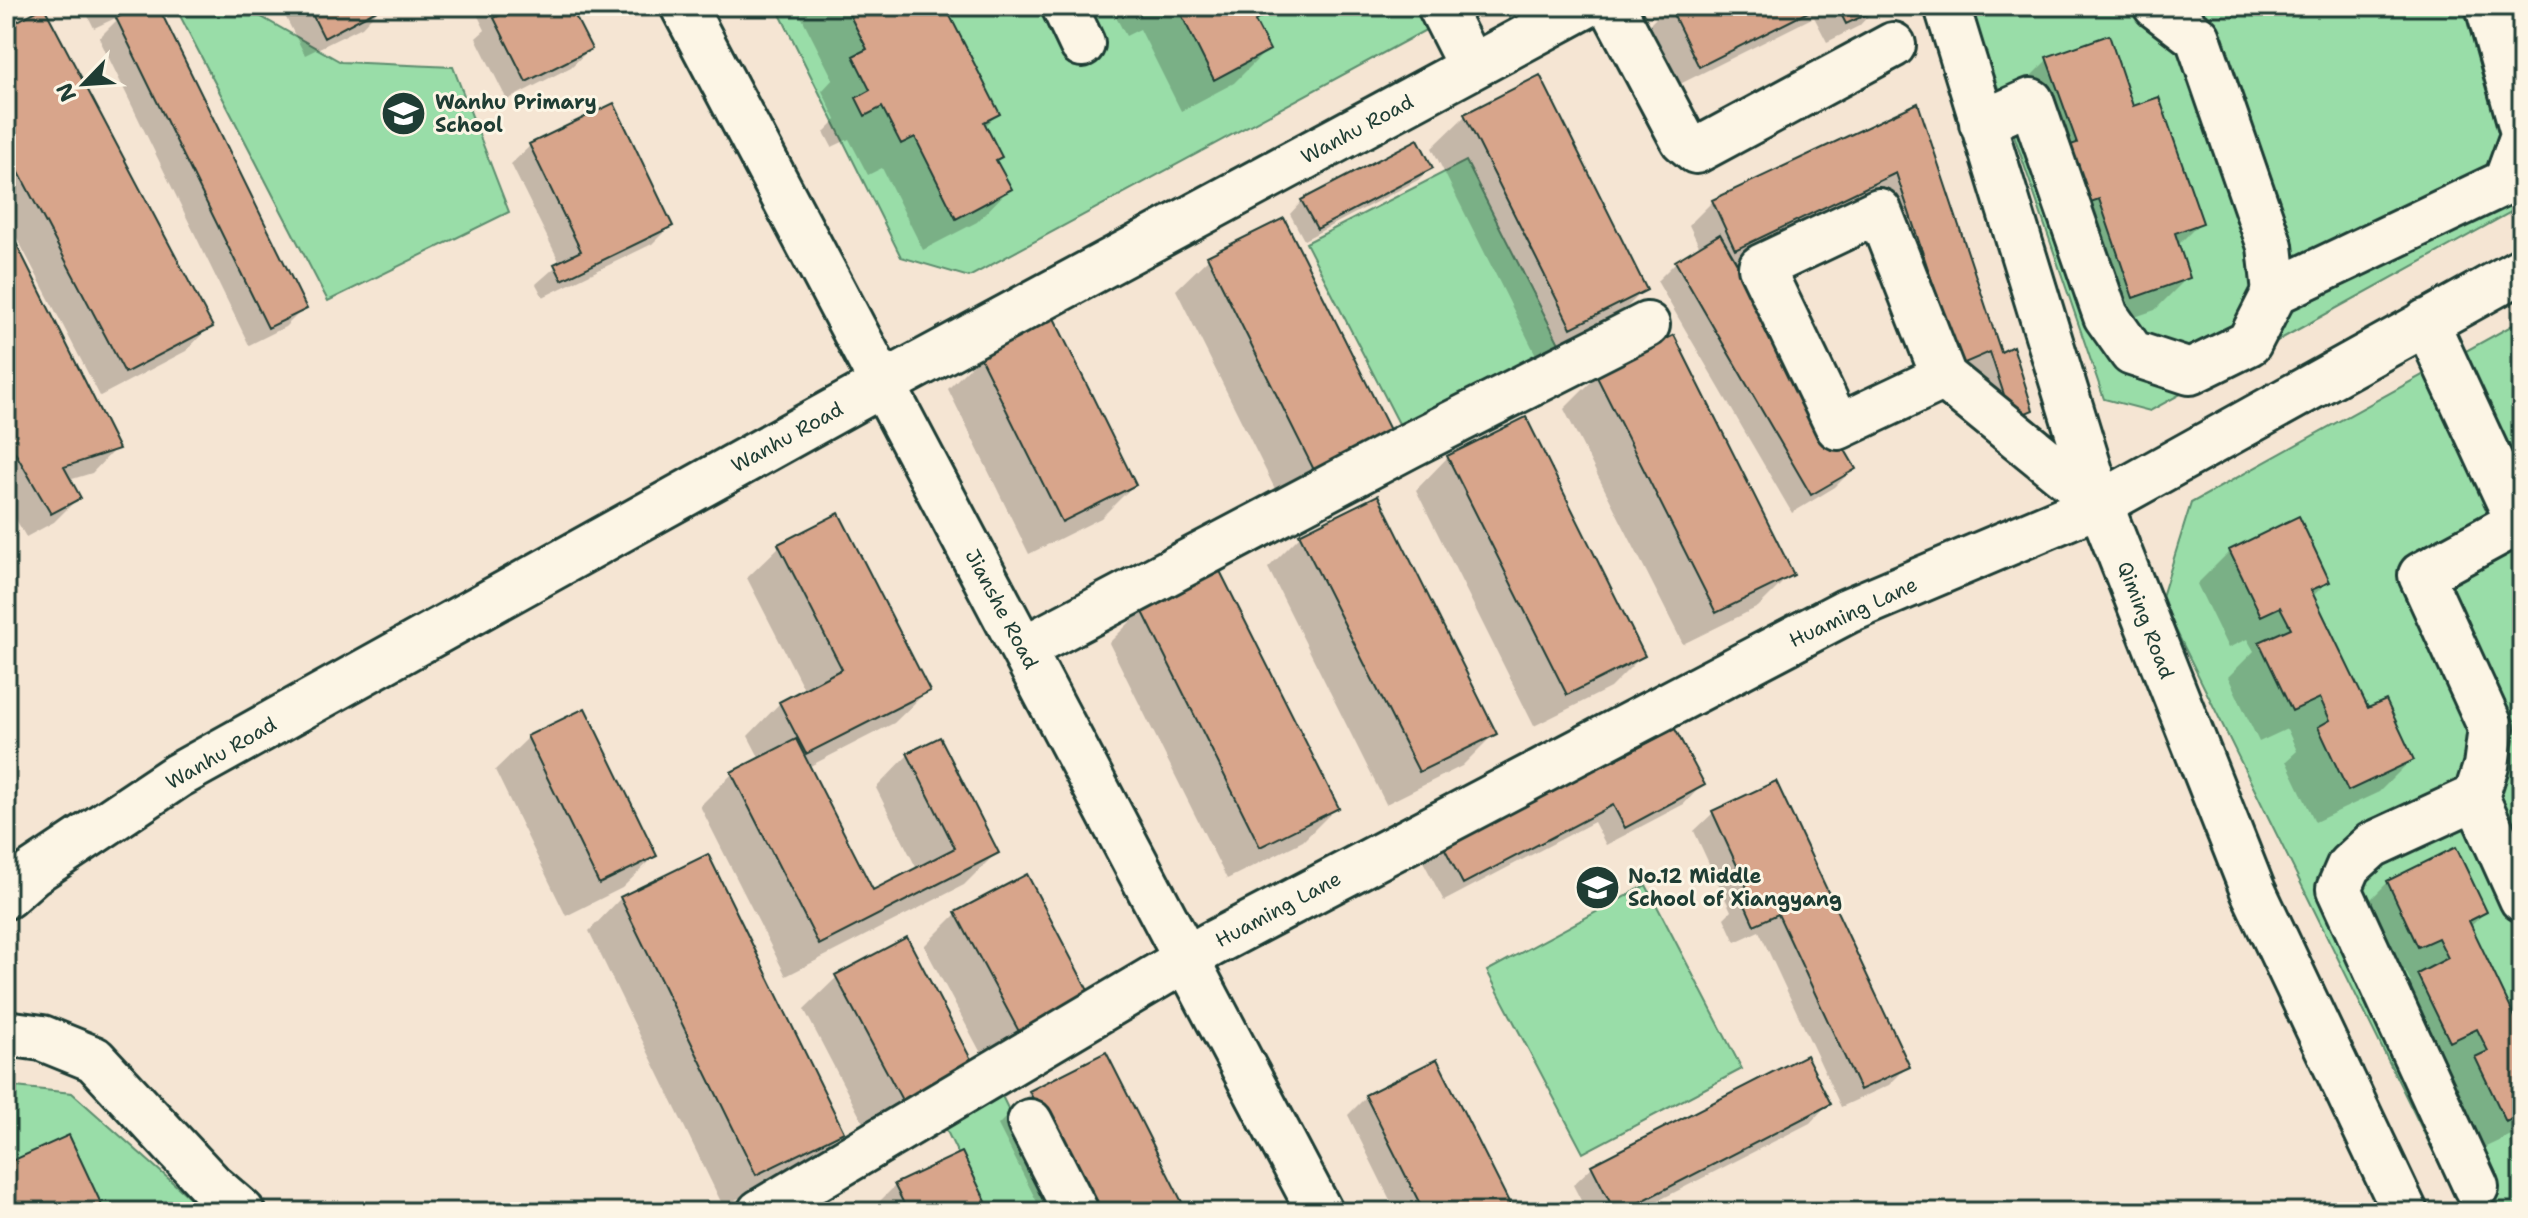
<svg xmlns="http://www.w3.org/2000/svg" width="2528" height="1218" font-family="'Shantell Sans',sans-serif">
	<rect width="100%" height="100%" fill="#f5e5d3"/>
	<filter id="ink" filterUnits="userSpaceOnUse"><feTurbulence type="fractalNoise" baseFrequency=".0125" numOctaves="2"/><feDisplacementMap in="SourceGraphic" scale="16" xChannelSelector="R" yChannelSelector="G"/><feConvolveMatrix kernelMatrix="1 2 1 2 8 2 1 2 1" color-interpolation-filters="sRGB"/></filter>
	<g filter="url(#ink)">
		<!-- green -->
		<path fill="#99dda8" stroke="#5c8d6e" stroke-width="2" d="M175 6H242L341 62 453 67 509 212 328 301Z
			M776 6H1470L969 277 901 257Z
			M1970 6H2522V206L2150 411 2104 399Z
			M1466 161 1569 363 1410 445 1306 243Z
			M2522 320V1212H2463L2161 600 2191 503Z
			M1646 885 1742 1069 1583 1153 1487 971Z
			M6 1086 72 1093 206 1212H6Z
			M999 1090 1059 1212H986L942 1121Z"/>
		<!-- shadow -->
		<path fill="#0003" d="M83 6H156L304 308 285 327 249 345 99 38 122 15 94 28Z
			M280 6H382L362 27 305 55Z
			M473 6H568L590 49 571 67 507 100 476 38 485 30Z
			M805 6H942L998 114 984 127 999 157 995 162 1009 189 977 222 923 250 882 168 868 175 849 139 832 147 824 132 836 120 822 91 833 79 799 12Z
			M1110 6H1251L1253 22 1267 50 1234 83 1181 111 1140 29 1126 36Z
			M1668 6H1877V7L1859 26 1827 42 1814 17 1680 84 1650 24Z
			M2499 6H2522V50Z
			M6 29 210 326 186 351 100 396 6 217Z
			M2048 59 2132 108 2200 223 2177 246 2188 277 2155 310 2100 329 2067 231 2053 235 2033 182 2043 172 2015 92Z
			M1917 106 2000 354 2031 410 2007 434 1988 442 1966 375 1872 195 1733 262 1854 468 1835 487 1792 513 1657 281 1676 262 1700 248 1689 225 1713 201Z
			M1465 116 1645 289 1612 322 1538 359 1432 148Z
			M530 146 671 225 652 244 543 297 536 284 560 263 511 164Z
			M1431 167 1418 180 1304 240 1290 214 1302 201Z
			M6 228 116 448 92 473 69 480 78 498 54 522 26 537 6 502Z
			M1209 258 1389 432 1281 501 1176 290Z
			M981 356 1134 485 1101 518 1029 554 948 389Z
			M1597 376 1791 574 1758 607 1683 644 1564 409Z
			M1448 457 1643 655 1610 688 1534 726 1416 490Z
			M1301 535 1495 733 1462 766 1386 804 1268 568Z
			M780 546 927 691 894 723 808 767 872 892 917 869 876 788 908 755 997 852 964 885 786 976 700 806 733 773 760 759 748 736 780 703 805 691 747 578Z
			M2230 551 2328 581 2312 597 2367 711 2412 759 2379 792 2315 822 2286 761 2297 751 2287 729 2259 742 2228 677 2254 651 2247 639 2228 648 2197 584Z
			M1142 610 1336 808 1303 841 1227 879 1109 643Z
			M528 738 655 856 622 888 566 916 495 770Z
			M1611 765 1702 785 1684 804 1606 845 1594 822 1444 901 1417 850Z
			M1713 813 1908 1066 1889 1085 1841 1107 1759 931 1735 942 1724 918 1731 911 1694 831Z
			M2388 882 2485 912 2470 927 2522 1037V1130L2473 1153 2444 1092 2454 1081 2444 1060 2417 1073 2385 1008 2411 982 2405 970 2386 979 2355 915Z
			M621 898 841 1131 808 1164 723 1206 589 931Z
			M956 914 1092 1001 990 1070 924 946Z
			M837 977 972 1064 869 1134 804 1009Z
			M1030 1093 1185 1212H1042L998 1125Z
			M1367 1096 1511 1212H1396L1348 1115Z
			M1828 1104 1810 1123 1636 1212H1587L1573 1185 1592 1167Z
			M895 1186 988 1212H869Z"/>
		<!-- building -->
		<path fill="#d8a58b" stroke="#1f3d34" stroke-width="2" d="M140 6H158L307 309 268 328 116 18Z
			M308 6H384L324 38Z
			M500 6H570L592 49 526 82 494 18 504 13Z
			M845 6H945L1000 114 984 122 1002 157 996 160 1012 189 956 219 915 137 901 144 882 107 865 116 856 98 870 90 853 56 867 49Z
			M1177 6H1253L1260 18 1255 21 1270 50 1214 80Z
			M1669 6H1820L1699 67Z
			M1837 6H1879L1880 8 1846 24Z
			M44 7 213 327 125 373 6 148V27Z
			M2109 35 2133 106 2159 97 2203 223 2175 233 2190 278 2133 298 2099 199 2085 204 2065 147 2077 143 2046 57Z
			M1540 75 1647 290 1571 328 1464 114Z
			M614 103 673 226 562 280 554 264 581 251 529 144Z
			M1918 103 2001 352 2013 346 2033 410 2012 419 1990 352 1960 365 1896 173 1735 250 1712 200Z
			M1418 139 1433 168 1317 229 1301 200Z
			M1284 218 1391 432 1314 470 1207 256Z
			M6 223 119 449 64 467 81 498 51 514 6 437Z
			M1720 234 1856 469 1811 495 1675 261Z
			M1054 318 1136 485 1062 522 979 355Z
			M1674 335 1794 575 1716 613 1596 375Z
			M1526 417 1645 656 1567 695 1447 456Z
			M1378 495 1497 734 1419 772 1299 534Z
			M839 513 930 691 806 754 779 702 842 669 778 544Z
			M2299 516 2330 582 2311 590 2368 708 2386 700 2414 760 2348 791 2318 727 2330 720 2320 698 2292 711 2259 642 2291 628 2280 607 2261 616 2229 550Z
			M1219 569 1339 808 1260 847 1141 608Z
			M585 708 657 856 599 884 527 736Z
			M1675 729 1705 785 1625 828 1613 805 1463 884 1435 830 1601 742 1611 762Z
			M940 737 999 853 819 945 731 772 796 739 873 890 955 848 907 753Z
			M1776 781 1910 1067 1860 1090 1778 914 1754 925 1742 898 1750 894 1712 811Z
			M2456 847 2487 912 2469 921 2522 1032V1114L2506 1122 2475 1057 2488 1051 2477 1029 2450 1042 2417 974 2448 958 2438 938 2418 947 2387 881Z
			M708 854 844 1132 756 1175 620 897Z
			M1027 874 1094 1002 1023 1039 955 912Z
			M907 937 974 1065 903 1102 835 975Z
			M1106 1052 1187 1212H1091L1029 1091Z
			M1806 1055 1831 1104 1621 1212H1615L1591 1165Z
			M1437 1059 1514 1212H1424L1365 1095Z
			M69 1135 105 1212H6V1149L12 1161Z
			M962 1152 991 1212H908L894 1184Z"/>
		<g fill="none" stroke-linecap="round" stroke-linejoin="round">
			<defs>
				<path id="minor" d="M683 6 1320 1212
					M1064 6 1082 44
					M1440 6 1471 67
					M1612 6 1683 140 1696 151 1893 45
					M1947 6 2100 504 2253 891 2405 1212
					M2488 6 2522 129
					M1982 123 2031 101 2106 316 2132 353 2190 372 2249 343 2275 292 2270 246 2198 38 2156 6
					M2275 292 2506 182 2522 138
					M2426 322 2518 521
					M1944 377 1838 427 1761 267 1879 211 1944 377 2100 504
					M2522 520 2421 575 2491 728 2486 766 2476 797 2522 899
					M1023 649 1410 445 1647 325
					M6 896 32 873 177 776 883 384 1585 6
					M6 1033 42 1038 94 1059 212 1186 242 1212
					M1030 1122 1076 1212
					M2476 1187 2339 889 2349 866 2372 845 2476 797
					M760 1212 1210 945 1847 611 2100 504 2522 270"/>
			</defs>
			<!-- minor casing -->
			<use href="#minor" stroke="#1f3d34" stroke-width="50"/>
			<!-- minor -->
			<use href="#minor" stroke="#fcf5e5" stroke-width="44"/>
		</g>
	</g>
	<!-- icons -->
	<defs>
		<symbol id="school-disc" viewBox="-11 -11 22 22"><circle r="9.5" fill="#1f3d34" stroke="#fcf5e5"/><path d="M0-5L7-2L0 1L-7-2ZM-4 1L0 2.5L4 1V4Q0 6-4 4Z" fill="#fff"/></symbol>
	</defs>
	<g fill-rule="evenodd">
		<use href="#school-disc" x="378" y="88" width="51" height="51"/>
		<use href="#school-disc" x="1572" y="862" width="51" height="51"/>
	</g>
	<g text-anchor="middle" dominant-baseline="central" stroke-width="6" stroke-linejoin="round" paint-order="stroke">
		<!-- poi labels -->
		<g font-size="20" font-weight="bold" fill="#1f3d34" stroke="#fcf5e5" text-anchor="start">
			<text x="435" y="102">Wanhu Primary<tspan x="435" dy="23">School</tspan></text>
			<text x="1628" y="876">No.12 Middle<tspan x="1628" dy="23">School of Xiangyang</tspan></text>
		</g>
		<!-- street labels -->
		<g font-size="20" fill="#1f3d34" stroke="#fcf5e5">
			<text transform="translate(1357 129) rotate(-28)">Wanhu Road</text>
			<text transform="translate(787 437) rotate(-29)">Wanhu Road</text>
			<text transform="translate(1002 609) rotate(62)">Jianshe Road</text>
			<text transform="translate(1853 612) rotate(-25)">Huaming Lane</text>
			<text transform="translate(2146 620) rotate(69)">Qiming Road</text>
			<text transform="translate(221 753) rotate(-30)">Wanhu Road</text>
			<text transform="translate(1278 909) rotate(-28)">Huaming Lane</text>
		</g>
	</g>
	<!-- margin -->
	<rect width="2528" height="1218" fill="none" stroke="#fcf5e5" stroke-width="32"/>
	<rect x="16" y="16" width="2496" height="1186" fill="none" stroke="#1f3d34" stroke-width="3" filter="url(#ink)"/>
	<!-- north arrow -->
	<g transform="translate(84 84) rotate(245)" stroke="#fcf5e5" stroke-width="6" paint-order="stroke">
	<path d="M0-6L14 30L0 20L-14 30Z" fill="#1f3d34"/>
	<text y="-12" font-size="22" font-weight="bold" text-anchor="middle" fill="#1f3d34">N</text>
	</g>
</svg>
